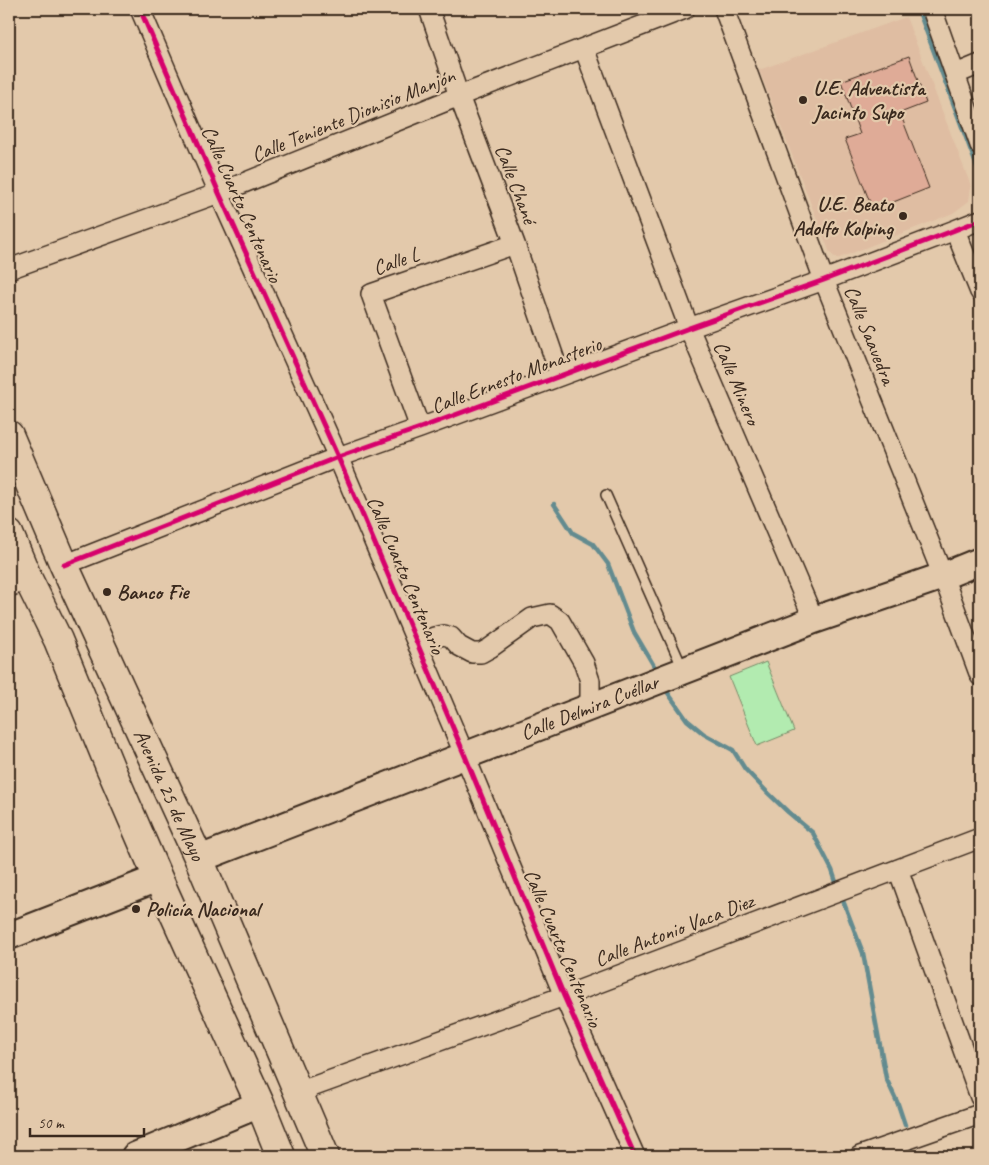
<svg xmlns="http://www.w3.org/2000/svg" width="989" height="1165" font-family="Caveat,sans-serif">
	<rect width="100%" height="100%" fill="#e3c9ab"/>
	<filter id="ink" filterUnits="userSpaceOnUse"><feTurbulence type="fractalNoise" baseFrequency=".02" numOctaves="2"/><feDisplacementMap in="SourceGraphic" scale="10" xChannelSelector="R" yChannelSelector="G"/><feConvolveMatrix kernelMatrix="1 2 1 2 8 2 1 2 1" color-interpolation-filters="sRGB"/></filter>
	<g filter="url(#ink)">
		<!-- built -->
		<path fill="#dfbda2" d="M906 17 971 186 969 201 953 213 837 259 830 253 759 70Z"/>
		<!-- green -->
		<path fill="#b2ebb0" stroke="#768a67" d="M766 662 794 731 757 746 729 677Z"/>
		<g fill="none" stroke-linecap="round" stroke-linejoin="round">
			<!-- stream -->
			<path stroke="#638b8f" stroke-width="4.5" d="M918 9 980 175
				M554 504 573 533 593 544 608 564 634 632 657 671
				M668 693 687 720 704 734 733 750 745 769 767 792 788 812 813 833 832 870 836 882
				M842 898 863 953 886 1078 898 1104 905 1125
				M911 1148 914 1156"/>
		</g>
		<!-- building -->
		<path fill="#dfab97" stroke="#3b2a1e" d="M909 56 926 103 900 113 929 188 873 210 845 139 860 134 841 81Z"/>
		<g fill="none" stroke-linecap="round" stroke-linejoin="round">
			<defs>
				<path id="lane" d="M606 495 683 669"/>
				<path id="street" d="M140 9 219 193 338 457 465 756 564 996 635 1156
					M429 9 459 96 515 244 560 375
					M724 9 824 280 943 576 980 676
					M932 9 980 145
					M584 48 689 328 814 620
					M956 74 980 64
					M955 230 980 292
					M9 269 219 193 459 96 685 9
					M420 428 371 294 515 244
					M64 565 338 457 420 428 689 328 824 280 955 230 980 220
					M9 587 28 579
					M418 646 434 637 444 635 451 637 459 646 472 653H481L490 648 532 618 550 614 560 621 584 663 590 681V707
					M898 869 980 1097
					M298 1092 564 996 980 838
					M860 1156 980 1114"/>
				<g id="secondary">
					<path id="s1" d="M199 859 814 620 943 576 980 561"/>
					<path d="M9 936 158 878"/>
					<path d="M135 1156 260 1104"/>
				</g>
				<g id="primary">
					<path id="s2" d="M9 435 64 565 199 859 325 1156"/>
					<path d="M9 534 28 579 58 640 110 767 158 878 260 1104 281 1156"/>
				</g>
			</defs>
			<!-- lane casing -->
			<use href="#lane" stroke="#3b2a1e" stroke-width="12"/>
			<!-- street casing -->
			<use href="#street" stroke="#3b2a1e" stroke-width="22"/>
			<!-- secondary casing -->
			<use href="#secondary" stroke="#3b2a1e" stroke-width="30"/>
			<!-- primary casing -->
			<use href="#primary" stroke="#3b2a1e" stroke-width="31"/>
			<!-- lane -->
			<use href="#lane" stroke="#e3c9ab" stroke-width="9"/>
			<!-- street -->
			<use href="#street" stroke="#e3c9ab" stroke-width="19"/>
			<!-- secondary -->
			<use href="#secondary" stroke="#e3c9ab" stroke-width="26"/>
			<!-- primary -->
			<use href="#primary" stroke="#e3c9ab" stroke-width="28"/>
			<defs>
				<path id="cycleway" d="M140 9 219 193 338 457 465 756 564 996 635 1156
					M64 565 338 457 420 428 689 328 824 280 955 230 980 220"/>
			</defs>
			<!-- cycleway casing -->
			<use href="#cycleway" stroke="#e3c9ab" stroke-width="8"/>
			<!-- cycleway -->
			<use href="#cycleway" stroke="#d6006c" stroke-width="5"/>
		</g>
	</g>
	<!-- markers -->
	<g fill="#3b2a1e" stroke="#e3c9ab" stroke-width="2">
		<circle cx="803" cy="100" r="5"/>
		<circle cx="903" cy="216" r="5"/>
		<circle cx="107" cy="592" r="5"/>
		<circle cx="136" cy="909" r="5"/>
	</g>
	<g text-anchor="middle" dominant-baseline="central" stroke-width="4.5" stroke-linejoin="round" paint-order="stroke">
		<!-- poi labels -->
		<g font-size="21" font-weight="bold" fill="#3b2a1e" stroke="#e3c9ab" text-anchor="start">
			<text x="813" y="88">U.E. Adventista<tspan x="813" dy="24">Jacinto Supo</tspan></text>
			<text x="893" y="204" text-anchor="end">U.E. Beato<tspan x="893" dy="24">Adolfo Kolping</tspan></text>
			<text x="117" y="592">Banco Fie</text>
			<text x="146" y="909">Policía Nacional</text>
		</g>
		<!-- street labels -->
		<g font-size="21" fill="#3b2a1e" stroke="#e3c9ab">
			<text transform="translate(353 115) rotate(-22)">Calle Teniente Dionisio Manjón</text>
			<text transform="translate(516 184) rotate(69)">Calle Chané</text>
			<text transform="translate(242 204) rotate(66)">Calle Cuarto Centenario</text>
			<text transform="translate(396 261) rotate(-19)">Calle L</text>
			<text transform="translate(870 335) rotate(68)">Calle Saavedra</text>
			<text transform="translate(516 375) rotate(-21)">Calle Ernesto Monasterio</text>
			<text transform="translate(737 383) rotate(67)">Calle Minero</text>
			<text transform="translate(406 575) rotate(67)">Calle Cuarto Centenario</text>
			<text stroke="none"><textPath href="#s1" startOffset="419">Calle Delmira Cuéllar</textPath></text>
			<text stroke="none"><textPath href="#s2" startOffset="394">Avenida 25 de Mayo</textPath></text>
			<text transform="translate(674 930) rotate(-21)">Calle Antonio Vaca Diez</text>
			<text transform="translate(563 948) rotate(67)">Calle Cuarto Centenario</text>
		</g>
	</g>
	<!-- margin -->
	<rect width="989" height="1165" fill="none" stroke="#e3c9ab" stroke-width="30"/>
	<rect x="15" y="15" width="959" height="1135" fill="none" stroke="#3b2a1e" stroke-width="2" filter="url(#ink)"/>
	<!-- scale -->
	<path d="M30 1128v8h114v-8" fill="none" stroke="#3b2a1e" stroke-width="2.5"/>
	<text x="38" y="1128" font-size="15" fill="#3b2a1e" stroke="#e3c9ab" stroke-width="4" paint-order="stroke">50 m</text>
</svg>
